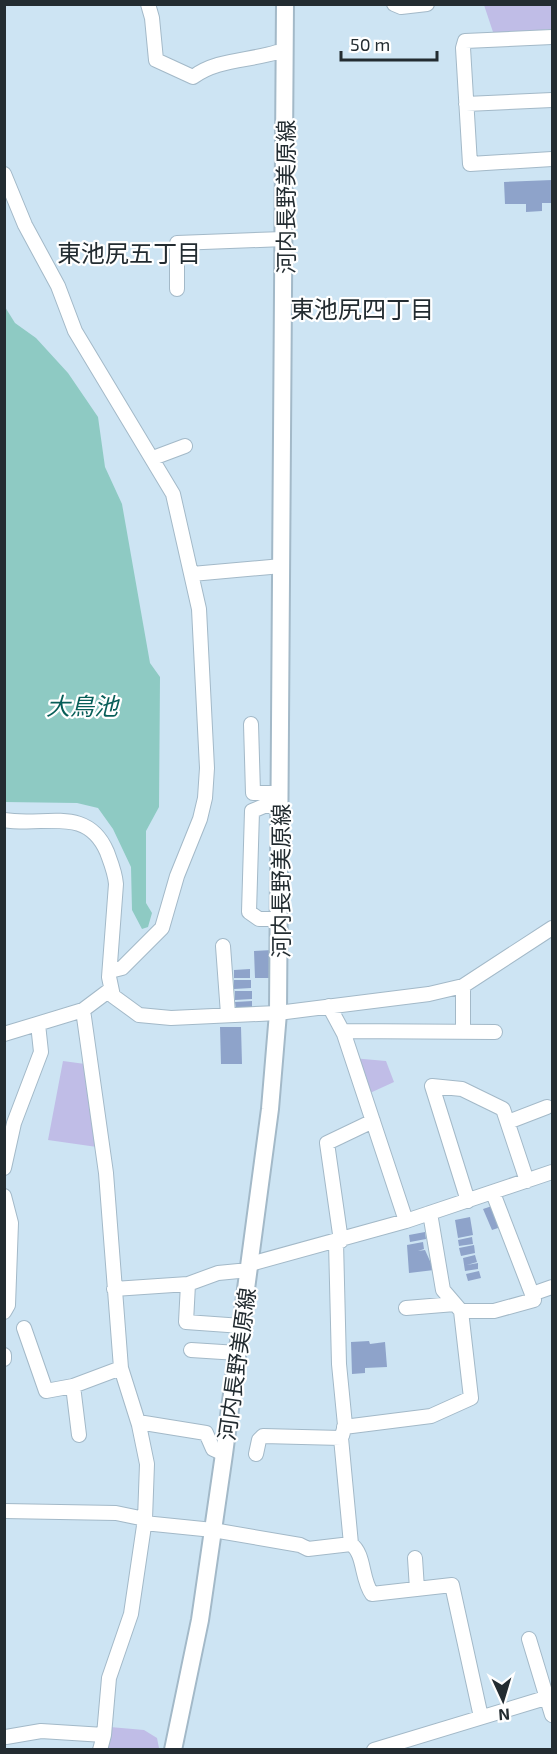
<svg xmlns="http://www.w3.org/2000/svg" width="557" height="1754" font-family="'Exo 2','Noto Sans JP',sans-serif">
	<rect width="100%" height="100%" fill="#cde4f3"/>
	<!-- green -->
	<path fill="#c0bde7" d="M484 5H552V29L494 35Z
		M352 1058 386 1061 394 1082 370 1093Z
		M63 1061 85 1064 97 1147 48 1140Z
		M110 1727 144 1730 157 1738 159 1748 107 1750Z"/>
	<!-- water -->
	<path fill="#8ecac3" d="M5 307 15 323 36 338 68 373 98 417 105 467 122 504 150 663 160 677 159 807 146 831V903L152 913 148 927 142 929 132 910 131 867 113 829 98 808 77 803 5 802Z"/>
	<!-- building -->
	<path fill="#8ea3ca" d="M552 180V203H542V211L526 212V204H505L504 182Z
		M272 950V978H255L254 951Z
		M250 969V978H234V970Z
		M234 980H251V988L234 989Z
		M235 991H252V999L235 1000Z
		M252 1001V1009L236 1010 235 1002Z
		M220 1027H241L242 1064H221Z
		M492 1206 501 1227 492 1230 483 1209Z
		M470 1217 473 1235 458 1238 455 1220Z
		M425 1232 426 1239 410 1242 409 1235Z
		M472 1237 473 1244 459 1246 458 1240Z
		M423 1242 424 1249 418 1251 425 1250 434 1270 409 1273 407 1245Z
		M474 1245 475 1253 461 1256 459 1248Z
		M475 1255 477 1262 467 1265 478 1263V1269L465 1271 463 1258Z
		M479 1271 481 1278 468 1281 466 1274Z
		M369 1341 370 1344 385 1342 387 1367 365 1368V1373L352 1374 351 1342Z"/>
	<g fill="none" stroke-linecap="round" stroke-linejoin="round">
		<defs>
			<path id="minor" d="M148 4 152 18 156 60 193 77C217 59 249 61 277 52L285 55
				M394 4 401 7 427 4
				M552 37 465 41 463 48 470 164 552 159
				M466 104 552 100
				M4 174 25 225 58 286 75 331 173 494 199 609 207 768 205 798 200 819 177 876 162 928 122 968 110 971
				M177 289V243L284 239
				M153 458 185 446
				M192 574 282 566
				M251 724 253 793H280
				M4 820C45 827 87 805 107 852 111 863 115 872 116 884L109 977 113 996 139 1015 171 1018 278 1013 429 994 463 986 552 928
				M280 919H259L249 912 252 811 264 806H281
				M223 946 228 1014
				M329 1006 344 1034 406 1221
				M83 1010 106 1173 121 1368 139 1425 147 1464 145 1519 131 1614 109 1678 104 1735 100 1750
				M343 1031 495 1032
				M463 1032V986
				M4 1034 83 1010 111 989
				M508 1122 547 1107
				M4 1168 14 1123 41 1052 38 1024
				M493 1193 532 1294 552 1287
				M4 1196 11 1223 8 1305 4 1312
				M468 1201 432 1086 462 1089 503 1109 527 1181
				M430 1213 443 1290 461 1311H494L534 1300
				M341 1241 327 1143 373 1121
				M336 1242 339 1364 345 1425 342 1436
				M250 1264 406 1221 552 1172
				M188 1284 186 1322 242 1326
				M114 1289 188 1284 218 1273 249 1270
				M406 1308 455 1304
				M24 1328 46 1391 73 1386 121 1368
				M191 1350 238 1353
				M4 1355V1359
				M73 1386 79 1435
				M138 1422 206 1433 213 1449 224 1454
				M344 1427 431 1416 471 1398 461 1311
				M256 1454 259 1440 263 1436 341 1438 351 1544
				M4 1511 116 1513 145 1519
				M144 1523 213 1530 300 1545 308 1549 351 1544C365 1554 361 1579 372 1594L452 1585 481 1717
				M415 1558 417 1589
				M529 1639 552 1715
				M6 1737 41 1731 104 1735
				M374 1750 552 1696"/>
			<path id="major" d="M173 1750 200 1620 224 1454 270 1109 278 1013 285 4"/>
		</defs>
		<!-- minor casing -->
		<use href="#minor" stroke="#a3b9c8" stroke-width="16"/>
		<!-- major casing -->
		<use href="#major" stroke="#a3b9c8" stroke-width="20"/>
		<!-- minor -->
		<use href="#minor" stroke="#fff" stroke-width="14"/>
		<!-- major -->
		<use href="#major" stroke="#fff" stroke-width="16"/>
	</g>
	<g text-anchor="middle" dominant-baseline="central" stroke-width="4.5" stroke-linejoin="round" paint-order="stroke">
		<!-- street labels -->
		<g font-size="22" fill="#232c31" stroke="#fff">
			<text transform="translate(285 197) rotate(-90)">河内長野美原線</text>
			<text transform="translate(280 881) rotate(-90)">河内長野美原線</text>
			<text transform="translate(236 1364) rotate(-82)">河内長野美原線</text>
		</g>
		<!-- neighbourhood labels -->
		<g font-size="24" fill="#232c31" stroke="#fff">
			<text x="129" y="252">東池尻五丁目</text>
			<text x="362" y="308">東池尻四丁目</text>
		</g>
		<!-- water labels -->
		<g font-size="24" font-style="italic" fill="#075e58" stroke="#fff">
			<text x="82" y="705">大鳥池</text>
		</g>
	</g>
	<!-- border -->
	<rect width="557" height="1754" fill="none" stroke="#232c31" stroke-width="12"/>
	<!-- north arrow -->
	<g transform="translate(503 1700) rotate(176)" stroke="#ffffff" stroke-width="4.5" paint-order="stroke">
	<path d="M0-4.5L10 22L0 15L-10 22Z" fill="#232c31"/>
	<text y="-9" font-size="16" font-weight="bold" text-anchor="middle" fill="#232c31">N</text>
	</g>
	<!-- scale -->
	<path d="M341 51v9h96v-9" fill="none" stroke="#232c31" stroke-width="3"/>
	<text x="350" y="51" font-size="18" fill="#232c31" stroke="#ffffff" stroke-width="4.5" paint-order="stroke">50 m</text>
</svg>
